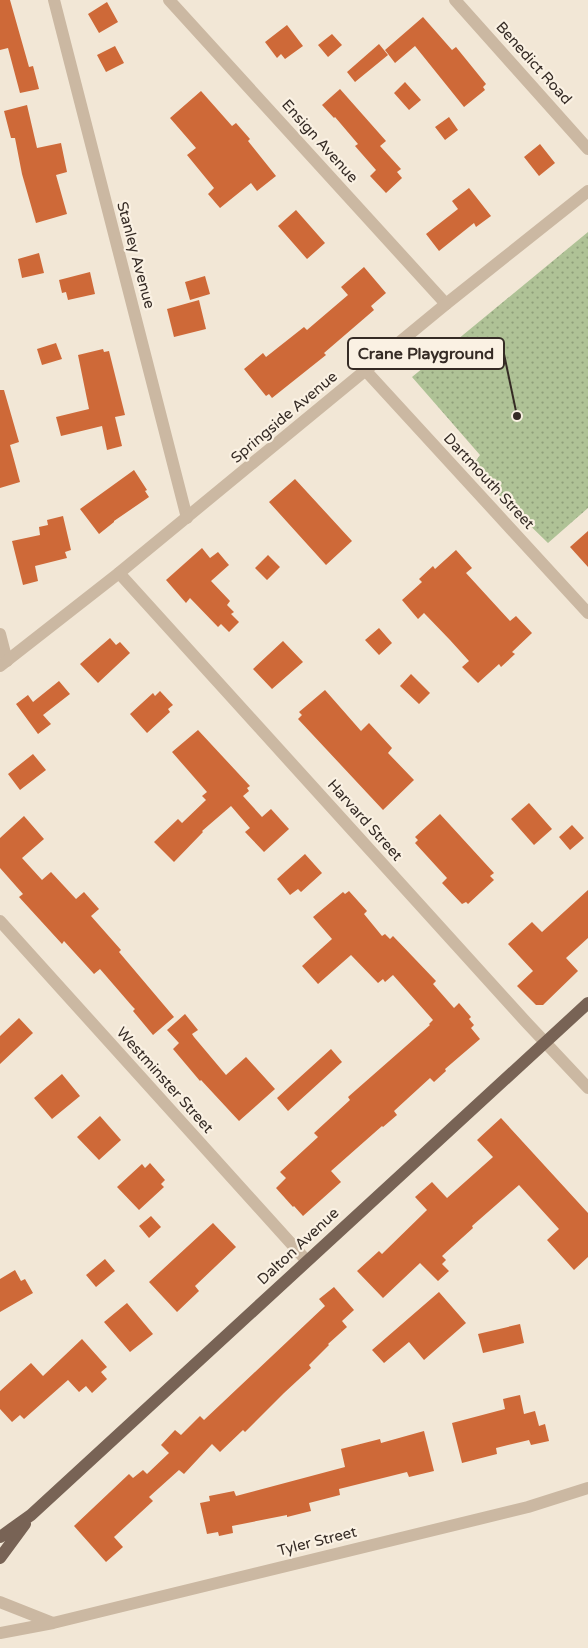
<svg xmlns="http://www.w3.org/2000/svg" width="588" height="1648" font-family="'Varela Round',sans-serif">
	<defs>
		<pattern id="park-dots" width="8" height="8" patternUnits="userSpaceOnUse" patternTransform="scale(1.25)"><rect width="8" height="8" fill="#afc296"/><path d="M2 2h.1M6 6h.1" fill="none" stroke="#8f9e7a" stroke-width="1.8" stroke-linecap="round"/></pattern>
	</defs>
	<rect width="100%" height="100%" fill="#f2e7d6"/>
	<!-- park -->
	<path fill="url(#park-dots)" d="M588 232V508L548 543 471 468 480 455 412 377Z"/>
	<!-- building -->
	<path fill="#ce6938" d="M0 0H10L29 67 33 66 39 89 20 93 8 48 0 50Z
		M107 2 118 22 99 33 88 14Z
		M423 17 452 50 456 47 486 84 483 87 485 90 464 107 415 46 395 63 385 50Z
		M287 25 303 46 285 59 281 54 277 58 265 42Z
		M332 34 342 45 328 57 318 45Z
		M379 44 388 55 355 82 347 72Z
		M115 46 124 63 106 72 97 55Z
		M405 82 421 100 409 110 394 93Z
		M340 89 386 141 380 146 401 169 397 172 402 178 386 193 370 176 376 170 355 146 358 144 335 117 334 118 322 105Z
		M201 91 232 126 236 123 250 139 248 141 276 176 257 191 251 183 220 208 208 194 214 188 187 155 196 148 170 118Z
		M27 105 37 148 61 143 67 172 56 175 67 214 36 223 22 174 15 138H11L4 111Z
		M449 117 458 130 445 140 435 127Z
		M540 144 555 163 539 176 524 157Z
		M469 188 491 216 476 227 474 223 439 251 426 234 458 209 452 201Z
		M296 210 325 243 307 259 278 226Z
		M39 253 44 273 22 278 18 259Z
		M364 267 386 293 371 306 374 310 324 353 326 355 272 398 269 394 266 396 244 369 263 353 266 357 304 327 307 330 348 295 341 287Z
		M90 272 95 294 68 300 66 292 62 293 59 280Z
		M205 276 210 294 190 300 185 282Z
		M199 300 206 329 174 337 167 309Z
		M56 343 62 359 42 365 37 349Z
		M103 349 104 352 109 351 125 415 115 417 122 446 107 450 102 426 61 436 56 417 89 409 78 355Z
		M0 390H4L19 442 10 445 20 482 0 488Z
		M134 470 147 490 145 491 149 497 114 521V522L99 534 80 509Z
		M295 479 352 541 326 565 269 502Z
		M63 516 71 550 65 552 67 558 35 566 38 581 23 585 12 541 40 535 39 527 48 525 47 520Z
		M588 531V567L570 547Z
		M202 548 210 558 218 552 229 565 211 581 230 601 227 605 234 612 231 614 239 622 229 632 221 624 218 627 190 598 186 603 166 580Z
		M456 550 472 568 466 573 510 621 516 616 532 633 512 652 515 654 501 667 499 664 478 683 462 667 469 661 450 640 424 613 418 619 402 600 422 582 419 579 433 566 435 569Z
		M268 555 280 567 267 580 255 568Z
		M379 628 392 643 379 655 365 640Z
		M110 638 116 645 120 642 130 653 98 683 80 664Z
		M283 641 303 662 272 689 253 669Z
		M411 674 430 693 419 704 400 686Z
		M59 681 70 694 43 715 51 724 38 734 16 704 28 695 33 702Z
		M325 690 361 731 369 723 392 748 388 753 414 780 383 810 298 719 302 715 299 712Z
		M160 691 173 705 168 709 170 712 147 733 130 714 153 693 155 696Z
		M198 730 250 786 247 788 249 791 243 796 262 817 271 809 289 829 264 852 245 832 250 828 231 806 202 831 203 832 174 862 154 842 178 819 182 823 206 800 202 796 207 792 172 752Z
		M33 754 46 770 20 790 8 774Z
		M529 803 552 829 534 845 511 819Z
		M440 814 494 873 490 876 494 880 468 904 466 902 462 904 442 883 447 878 415 843 418 840 415 837Z
		M24 816 44 839 22 858 42 880 51 872 76 899 84 892 99 909 91 916 121 950 119 952 174 1017 153 1035 133 1011 135 1009 132 1006 100 969 94 974 64 941 62 944 19 897 23 894 0 868V838Z
		M572 825 584 838 570 850 559 837Z
		M305 854 322 873 301 892 298 889 290 895 277 879Z
		M588 890V938L566 958 578 971 543 1005H536L517 986 533 971 508 944 532 922 542 932Z
		M349 891 367 911 364 914 382 936 385 934 390 939 393 936 436 981 433 984 454 1008 459 1003 471 1017 469 1019 474 1025 471 1028 480 1039 445 1069 446 1071 434 1082 430 1078 394 1111 397 1115 383 1127 382 1126 331 1171 341 1182 303 1216 294 1206 293 1207 276 1188 286 1178 280 1172 318 1137 314 1133 350 1100 348 1097 430 1025 429 1024 433 1020 393 975 385 982 383 979 378 983 351 955 318 984 302 966 332 939 313 917 343 892 345 894Z
		M185 1014 198 1030 192 1034 194 1037 226 1075 246 1057 275 1089 239 1121 201 1080 200 1081 173 1049 179 1043 167 1030Z
		M19 1018 33 1033 0 1064V1036Z
		M331 1049 342 1062 288 1111 277 1098Z
		M62 1074 80 1096 52 1119 34 1098Z
		M100 1116 121 1140 99 1160 77 1137Z
		M501 1118 588 1213V1257L574 1270 547 1240 559 1229 519 1185 472 1226 473 1228 442 1256 446 1260 442 1264 449 1271 438 1281 420 1263 383 1298 357 1271 379 1251 382 1254 427 1210 415 1197 432 1182 447 1198 493 1157 477 1140Z
		M150 1163 165 1180 161 1184 164 1187 139 1210 117 1187 142 1164 145 1168Z
		M151 1216 161 1227 149 1238 139 1226Z
		M213 1223 236 1247 195 1286 199 1291 177 1312 149 1282Z
		M105 1259 115 1271 96 1287 86 1275Z
		M15 1270 21 1281 25 1279 33 1293 0 1312V1279Z
		M334 1287 354 1310 342 1321 347 1327 328 1344 329 1345 309 1365 311 1368 284 1393 245 1432 243 1430 220 1452 212 1444 184 1474 179 1470 149 1497 153 1501 114 1537 123 1547 106 1562 74 1526 129 1474 133 1478 143 1470 147 1474 169 1453 161 1445 175 1430 181 1435 200 1416 204 1420 325 1306 319 1299Z
		M439 1292 466 1323 424 1360 409 1342 384 1363 372 1350Z
		M127 1303 153 1334 130 1352 104 1322Z
		M520 1324 524 1343 483 1353 478 1334Z
		M82 1339 107 1367 101 1372 107 1379 92 1393 86 1386 79 1392 68 1380 24 1419 20 1415 12 1422 0 1409V1391L31 1363 43 1376Z
		M520 1395 524 1414 535 1411 539 1426 545 1424 549 1441 531 1445 529 1440 496 1448 497 1454 462 1463 452 1423 505 1409 503 1399Z
		M424 1431 434 1471 409 1477 407 1472 339 1489 340 1495 309 1503 311 1511 287 1517V1515L232 1526 233 1533 219 1536 218 1532 207 1534 200 1503 210 1501 209 1496 234 1491 236 1496 345 1467 341 1449 380 1439 381 1443Z"/>
	<g fill="none" stroke-linecap="round" stroke-linejoin="round">
		<!-- minor -->
		<path stroke="#cbb8a2" stroke-width="12" d="M54 0 187 518
			M169 0 446 304
			M365 370 588 613
			M119 573 526 1022 588 1088
			M0 634 7 661
			M0 921 306 1260"/>
		<!-- tertiary -->
		<path stroke="#cbb8a2" stroke-width="12" d="M455 0 588 149
			M0 666 119 573 446 304 588 191
			M0 1602 53 1623
			M0 1633 53 1623 528 1507 588 1488"/>
		<!-- primary -->
		<path stroke="#786355" stroke-width="12" d="M0 1537 31 1515 588 1003
			M0 1558 25 1524"/>
	</g>
	<g text-anchor="middle" dominant-baseline="central" stroke-width="4.5" stroke-linejoin="round" paint-order="stroke">
		<!-- street labels -->
		<g font-size="15" fill="#352b25" stroke="#faf1e3">
			<text transform="translate(534 63) rotate(48)">Benedict Road</text>
			<text transform="translate(320 141) rotate(48)">Ensign Avenue</text>
			<text transform="translate(136 255) rotate(75)">Stanley Avenue</text>
			<text transform="translate(284 417) rotate(-40)">Springside Avenue</text>
			<text transform="translate(489 481) rotate(47)">Dartmouth Street</text>
			<text transform="translate(365 820) rotate(48)">Harvard Street</text>
			<text transform="translate(165 1080) rotate(48)">Westminster Street</text>
			<text transform="translate(298 1246) rotate(-43)">Dalton Avenue</text>
			<text transform="translate(317 1541) rotate(-14)">Tyler Street</text>
		</g>
	</g>
	<!-- callouts -->
	<path fill="none" stroke="#352b25" stroke-width="2" d="M517 416L504 354"/>
	<circle fill="#352b25" stroke="#faf1e3" stroke-width="2" cx="517" cy="416" r="5"/>
	<rect fill="#faf1e3" stroke="#352b25" stroke-width="2" x="348" y="338" width="156" height="31" rx="5"/>
	<g font-size="16" text-anchor="middle" font-weight="bold" fill="#352b25">
		<text x="426" y="359">Crane Playground</text>
	</g>
</svg>
